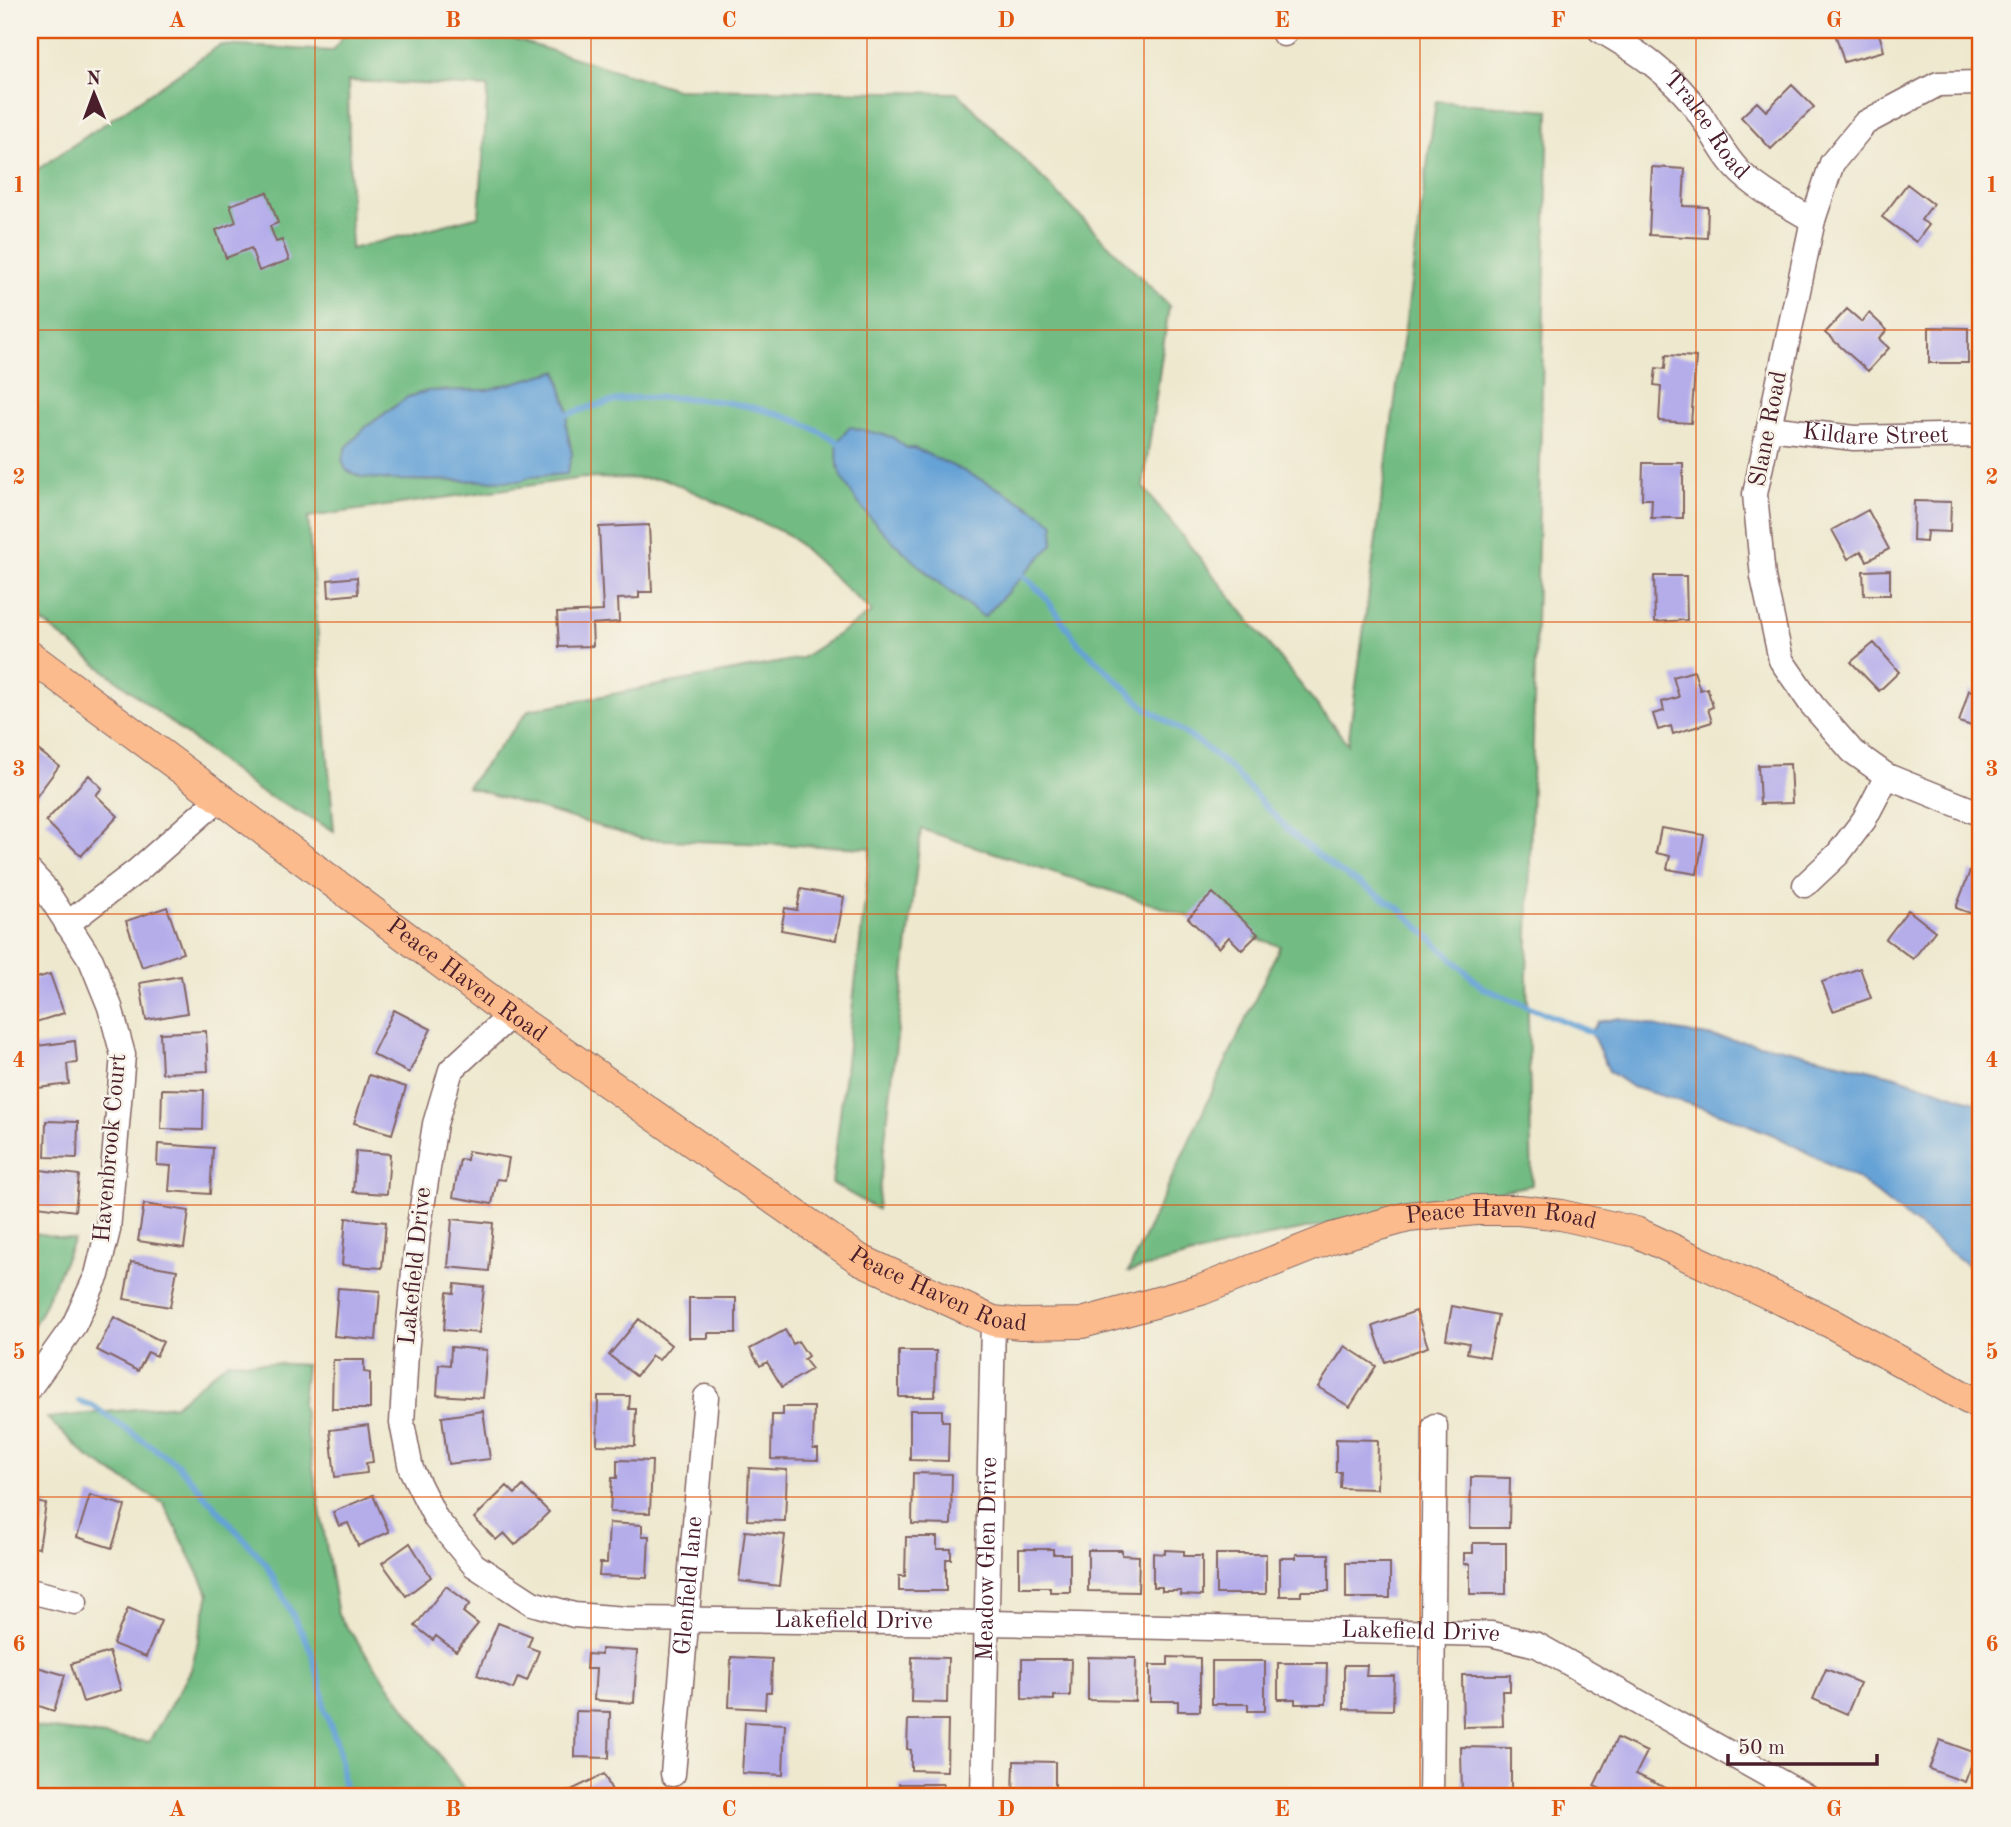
<svg xmlns="http://www.w3.org/2000/svg" width="2011" height="1827" font-family="'Old Standard TT',serif">
	<rect width="100%" height="100%" fill="#f7f3e8"/>
	<filter id="ink" filterUnits="userSpaceOnUse"><feTurbulence type="fractalNoise" baseFrequency=".0143" numOctaves="2"/><feDisplacementMap in="SourceGraphic" scale="14" xChannelSelector="R" yChannelSelector="G"/><feConvolveMatrix kernelMatrix="1 2 1 2 8 2 1 2 1" color-interpolation-filters="sRGB"/></filter>
	<filter id="wash" filterUnits="userSpaceOnUse"><feTurbulence type="fractalNoise" baseFrequency=".00686" numOctaves="4" result="noise"/><feDisplacementMap in="SourceGraphic" scale="28" xChannelSelector="R" yChannelSelector="G"/><feGaussianBlur stdDeviation="1.57" result="paint"/><feColorMatrix in="noise" values="0 0 0 0 0 0 0 0 0 0 0 0 0 0 0 0 0 1.4 0 .05"/><feComposite in="paint" operator="in"/></filter>
	<g filter="url(#wash)">
		<rect width="100%" height="100%" fill="#eee8ce"/>
		<!-- forest -->
		<path fill="#72bc83" stroke="#5e6e57" stroke-width="2" fill-rule="evenodd" d="M347 30H485L676 89 958 93 1169 306 1143 487 1348 744 1436 101 1549 110 1527 977 1532 1185 1254 1239 1128 1272 1280 946 921 829 877 1209 832 1183 871 848 642 839 467 787 529 710 802 658 872 612 789 535 665 479 583 478 308 517 334 831 257 790 30 612 31 174 220 45 333 51ZM348 81 488 87 479 216 351 249ZM557 371 569 414 566 425 572 454 566 474 529 477 521 481 390 480 346 448 366 427 408 397 429 391 487 390ZM892 437 907 448H914L1032 507 1052 544 985 616C932 585 887 537 849 489Z
			M30 1232 74 1240 39 1316 30 1331Z
			M228 1361 306 1365 302 1403 338 1615 470 1797H30V1726L149 1742 191 1670 209 1594 164 1504 89 1458 47 1418 175 1405Z"/>
		<!-- water -->
		<path fill="#65a2d6" stroke="#586080" stroke-width="2" d="M557 371 569 414 566 425 572 454 567 474 529 477 521 481 390 480 361 477 346 470 342 460 346 448 366 427 408 397 428 391 487 390Z
			M850 427 892 437 907 448H914C962 470 1011 492 1054 523L1053 544 984 617C943 588 854 516 839 469 836 461 838 450 837 442Z
			M1619 1018 1676 1031 1778 1047 1896 1076 1981 1104V1276L1858 1179 1776 1136 1714 1111 1632 1087 1609 1071 1591 1032 1599 1022Z"/>
		<g fill="none" stroke-linecap="round" stroke-linejoin="round">
			<!-- stream -->
			<path stroke="#65a2d6" stroke-width="6" d="M569 414C591 407 614 399 637 398 705 395 786 405 843 446
				M1017 570 1043 594 1078 643 1145 707 1200 743 1230 768 1290 832 1334 868 1399 908 1483 988 1596 1034
				M79 1401 93 1406 177 1464 266 1564 311 1650 323 1694 324 1708 338 1746 345 1797"/>
		</g>
		<g id="blocks">
			<!-- building -->
			<path fill="#b5adea" d="M1116 30H1135V36H1116Z
				M1834 30H1878L1884 51 1844 62Z
				M1792 85 1814 107 1771 149 1741 117 1757 102 1766 111Z
				M1652 167 1685 169 1683 206 1708 207 1707 238 1649 235Z
				M1907 184 1933 204 1921 220 1929 225 1916 242 1882 217Z
				M267 192 278 223 270 226 276 242 282 240 289 260 259 271 251 248 226 258 216 230 236 222 230 205Z
				M1847 309 1862 322 1869 313 1887 330 1879 339 1889 348 1868 371 1825 333Z
				M1929 327 1968 328V363H1929Z
				M1666 355 1696 357 1691 423 1659 421 1661 386 1654 385 1656 368 1665 369Z
				M1643 463H1683V518H1651L1652 499H1642Z
				M1914 501 1951 502 1950 532 1927 531 1926 542 1913 541Z
				M1868 510 1889 549 1867 561 1861 551 1848 559 1832 530Z
				M649 525 652 592H639V598L618 599 619 622 592 624 593 646 559 647 557 613 603 611 599 527Z
				M1890 570V595H1864L1863 571Z
				M1654 576H1686L1687 620 1655 622Z
				M357 577 358 594 329 597 328 580Z
				M1874 643 1899 672 1879 691 1851 662Z
				M1694 671 1700 690 1707 688 1713 707 1708 709 1712 722 1673 734 1671 726 1658 730 1653 714 1664 711 1662 702 1679 697 1673 677Z
				M1969 690 1981 694V729L1959 722Z
				M30 744 59 766 30 805Z
				M1790 764 1792 803 1760 804 1758 765Z
				M89 775 102 788 96 795 118 816 81 856 46 821Z
				M1661 828 1704 835 1697 874 1667 869 1670 856 1656 853Z
				M1970 871 1981 875V917L1956 908Z
				M801 889 844 897 836 940 781 930 785 908 797 910Z
				M1213 893 1258 934 1242 950 1229 937 1219 948 1188 918Z
				M167 907 183 953 142 967 126 921Z
				M1908 910 1935 931 1913 959 1886 939Z
				M1860 968 1871 998 1833 1011 1822 982Z
				M50 974 64 1013 30 1024V980Z
				M181 976 187 1013 146 1020 140 983Z
				M394 1010 431 1029 409 1073 372 1054Z
				M206 1031 208 1071 162 1073 160 1033Z
				M75 1041 77 1063 67 1064 69 1084 30 1089V1047Z
				M369 1075 406 1087 392 1134 354 1123Z
				M162 1089 204 1090 203 1130 161 1129Z
				M46 1121 78 1122 77 1158 45 1157Z
				M158 1144 213 1148 210 1194 169 1191 171 1166 157 1165Z
				M356 1151 390 1154 387 1194 353 1192Z
				M468 1151 509 1158 505 1180 497 1179 492 1204 453 1197 460 1159 467 1160Z
				M41 1170 79 1175 75 1211 37 1206Z
				M144 1204 189 1211 184 1248 138 1241Z
				M346 1218 386 1222 382 1268 342 1265Z
				M452 1219 493 1223 489 1271 448 1267Z
				M131 1262 177 1270 170 1307 124 1299Z
				M455 1284 484 1287 479 1333 444 1330 447 1292 454 1293Z
				M338 1288 380 1291 376 1340 334 1336Z
				M689 1298H736V1333H708V1338H689Z
				M1452 1306 1498 1315 1489 1357 1467 1353 1469 1343 1446 1339Z
				M1416 1311 1428 1347 1385 1362 1373 1326Z
				M114 1317 163 1342 156 1356 148 1352 138 1371 97 1350Z
				M639 1319 671 1345 659 1360 652 1356 636 1376 609 1355Z
				M785 1330 793 1344 798 1341 808 1356 804 1359 812 1369 782 1387 767 1362 760 1366 750 1349Z
				M1345 1346 1376 1366 1350 1407 1318 1387Z
				M451 1347 487 1350 483 1398 437 1395 439 1364 450 1365Z
				M899 1351H936L935 1397H899Z
				M333 1360H364V1372L370 1373V1409H332Z
				M598 1396H630L629 1409H636L635 1446 597 1445Z
				M783 1407H814L813 1449H818V1460L771 1459 772 1415H783Z
				M910 1410H942V1421H949L948 1461 910 1460Z
				M483 1411 490 1459 448 1464 442 1417Z
				M368 1425 373 1462 366 1463 367 1473 335 1477 330 1430Z
				M1336 1439 1378 1440 1377 1489 1340 1488 1341 1472H1336Z
				M617 1460 652 1461 650 1513 610 1512 612 1478H617Z
				M749 1468 787 1470 785 1521 747 1520Z
				M913 1473 952 1474 951 1525 912 1524Z
				M1471 1477 1510 1478 1509 1528H1470Z
				M507 1486 515 1494 523 1486 549 1512 515 1545 504 1533 496 1540 474 1518Z
				M90 1495 125 1506 112 1548 77 1537Z
				M373 1495 389 1532 358 1546 348 1523 339 1526 333 1512Z
				M30 1501 46 1504 39 1548 30 1547Z
				M609 1523 642 1525V1536H649L647 1578 599 1576 600 1563H607Z
				M745 1531 785 1535 779 1586 739 1581Z
				M906 1537H937V1549H951V1559H946V1591H899V1576H905Z
				M410 1543 431 1577 406 1596 382 1563Z
				M1473 1543H1506V1594H1470V1564H1464V1553H1473Z
				M1019 1549H1053V1554H1070V1592H1050V1587H1019Z
				M1088 1550H1122V1555L1139 1556 1138 1592 1088 1591Z
				M1165 1550 1184 1551V1556H1202V1596L1181 1595V1591H1162V1587H1153V1553L1165 1554Z
				M1216 1554H1266V1594H1216Z
				M1296 1554H1329V1591H1301V1596H1280V1558H1296Z
				M1346 1563H1390V1598H1346Z
				M446 1586 470 1604 463 1612 478 1624 456 1651 436 1636 433 1640 415 1626Z
				M128 1608 161 1621 146 1657 113 1644Z
				M498 1623 532 1636 528 1647 539 1651 527 1681 518 1677 513 1689 477 1675Z
				M601 1649 637 1651 634 1703 594 1700 596 1669H586L587 1654 601 1655Z
				M109 1652 121 1690 83 1702 71 1664Z
				M731 1657 772 1659 771 1692H766L765 1709 729 1707Z
				M912 1657 948 1658 947 1703 911 1702Z
				M1088 1657 1136 1658 1135 1701 1088 1700Z
				M1168 1657 1200 1658V1711H1178V1701H1150V1665H1168Z
				M1022 1659H1071L1070 1696H1054V1700L1022 1699Z
				M1212 1661H1265V1711H1248V1704H1212Z
				M1278 1663H1327L1326 1704H1295V1699H1278Z
				M30 1665 65 1675 54 1711 30 1703Z
				M1344 1665H1367L1366 1676H1394L1393 1710 1344 1709Z
				M1826 1669 1860 1683 1847 1714 1813 1699Z
				M1462 1675H1510V1691H1502L1503 1726 1463 1727Z
				M576 1711 610 1712 609 1758 575 1757Z
				M908 1720H948L947 1771 911 1770V1750L907 1749Z
				M745 1722 785 1724 783 1775 742 1773Z
				M1617 1738 1647 1752 1636 1774 1676 1793 1674 1797H1618L1594 1786Z
				M1940 1740 1976 1753 1965 1782 1929 1769Z
				M1461 1747 1511 1748V1797H1462Z
				M1014 1761 1055 1762V1797H1013Z
				M604 1774 615 1797H567L565 1793Z
				M899 1784H943V1797H899Z"/>
		</g>
	</g>
	<g filter="url(#ink)">
		<use href="#blocks" fill-opacity="0" stroke="#836564" stroke-width="2"/>
		<g fill="none" stroke-linecap="round" stroke-linejoin="round">
			<defs>
				<g id="minor">
					<path id="s1" d="M1600 30C1638 52 1672 74 1698 111 1712 131 1723 156 1741 173 1762 192 1788 206 1813 220"/>
					<path d="M1284 34V30"/>
					<path d="M1981 83 1938 84 1865 123 1832 163 1813 220 1755 494 1763 577 1781 660 1812 705 1852 751 1887 776 1981 814"/>
					<path id="s2" d="M1769 428 1854 438 1981 435"/>
					<path d="M30 872 43 886 91 960 110 1007 123 1055 108 1230 97 1275 74 1325 30 1387"/>
					<path d="M1805 885 1838 854 1864 820 1887 776"/>
					<path d="M67 924 138 870 221 797"/>
					<path id="s3" d="M511 1015 451 1070 435 1124 418 1232 406 1353 402 1423 411 1469 436 1519 474 1565 532 1603 574 1615 626 1619 987 1623 1491 1634 1537 1645 1807 1797"/>
					<path d="M30 1591 75 1602"/>
					<path id="s4" d="M673 1774 706 1397"/>
					<path id="s5" d="M983 1797 993 1321"/>
					<path d="M1431 1797 1435 1426"/>
				</g>
				<g id="major">
					<path id="s6" d="M30 656 511 1015 859 1259 993 1321 1021 1324 1082 1323 1201 1290 1332 1238 1408 1217 1476 1210H1519L1561 1215 1636 1232 1831 1323 1981 1406"/>
				</g>
			</defs>
			<!-- minor casing -->
			<use href="#minor" stroke="#836564" stroke-width="27"/>
			<!-- major casing -->
			<use href="#major" stroke="#836564" stroke-width="32"/>
			<!-- minor -->
			<use href="#minor" stroke="#fff" stroke-width="24"/>
			<!-- major -->
			<use href="#major" stroke="#fbbb8d" stroke-width="30"/>
		</g>
	</g>
	<!-- grid -->
	<path fill="none" stroke="#e0560e" stroke-width="2" stroke-opacity="0.55" d="M315 30V1797M591 30V1797M867 30V1797M1144 30V1797M1420 30V1797M1696 30V1797M30 330H1981M30 622H1981M30 914H1981M30 1205H1981M30 1497H1981"/>
	<g text-anchor="middle" dominant-baseline="central" stroke-width="5" stroke-linejoin="round" paint-order="stroke">
		<!-- street labels -->
		<g font-size="24" fill="#4a1f2b" stroke="#f7f3e8">
			<text stroke="none"><textPath href="#s1" startOffset="145">Tralee Road</textPath></text>
			<text transform="translate(1769 429) rotate(-79)">Slane Road</text>
			<text stroke="none"><textPath href="#s2" startOffset="107">Kildare Street</textPath></text>
			<text stroke="none"><textPath href="#s6" startOffset="544">Peace Haven Road</textPath></text>
			<text transform="translate(111 1148) rotate(-85)">Havenbrook Court</text>
			<text stroke="none"><textPath href="#s6" startOffset="1699">Peace Haven Road</textPath></text>
			<text transform="translate(416 1266) rotate(-84)">Lakefield Drive</text>
			<text stroke="none"><textPath href="#s6" startOffset="1111">Peace Haven Road</textPath></text>
			<text stroke="none"><textPath href="#s5" startOffset="238">Meadow Glen Drive</textPath></text>
			<text stroke="none"><textPath href="#s4" startOffset="189">Glenfield lane</textPath></text>
			<text stroke="none"><textPath href="#s3" startOffset="994">Lakefield Drive</textPath></text>
			<text stroke="none"><textPath href="#s3" startOffset="1561">Lakefield Drive</textPath></text>
		</g>
	</g>
	<!-- margin -->
	<rect width="2011" height="1827" fill="none" stroke="#f7f3e8" stroke-width="77"/>
	<!-- north arrow -->
	<g transform="translate(94 94) rotate(359)" stroke="#f7f3e8" stroke-width="5" paint-order="stroke">
	<path d="M0-5L12 26L0 18L-12 26Z" fill="#4a1f2b"/>
	<text y="-10" font-size="19" font-weight="bold" text-anchor="middle" fill="#4a1f2b">N</text>
	</g>
	<!-- scale -->
	<path d="M1728 1754v10h149v-10" fill="none" stroke="#4a1f2b" stroke-width="3.5"/>
	<text x="1738" y="1754" font-size="21" fill="#4a1f2b" stroke="#f7f3e8" stroke-width="5" paint-order="stroke">50 m</text>
	<rect x="38" y="38" width="1934" height="1750" fill="none" stroke="#e0560e" stroke-width="2.5"/>
	<g font-size="23" text-anchor="middle" font-weight="bold" fill="#e0560e">
		<text x="177" y="27">A</text>
		<text x="453" y="27">B</text>
		<text x="729" y="27">C</text>
		<text x="1006" y="27">D</text>
		<text x="1282" y="27">E</text>
		<text x="1558" y="27">F</text>
		<text x="1834" y="27">G</text>
		<text x="19" y="192">1</text>
		<text x="1992" y="192">1</text>
		<text x="19" y="484">2</text>
		<text x="1992" y="484">2</text>
		<text x="19" y="776">3</text>
		<text x="1992" y="776">3</text>
		<text x="19" y="1067">4</text>
		<text x="1992" y="1067">4</text>
		<text x="19" y="1359">5</text>
		<text x="1992" y="1359">5</text>
		<text x="19" y="1651">6</text>
		<text x="1992" y="1651">6</text>
		<text x="177" y="1816">A</text>
		<text x="453" y="1816">B</text>
		<text x="729" y="1816">C</text>
		<text x="1006" y="1816">D</text>
		<text x="1282" y="1816">E</text>
		<text x="1558" y="1816">F</text>
		<text x="1834" y="1816">G</text>
	</g>
</svg>
